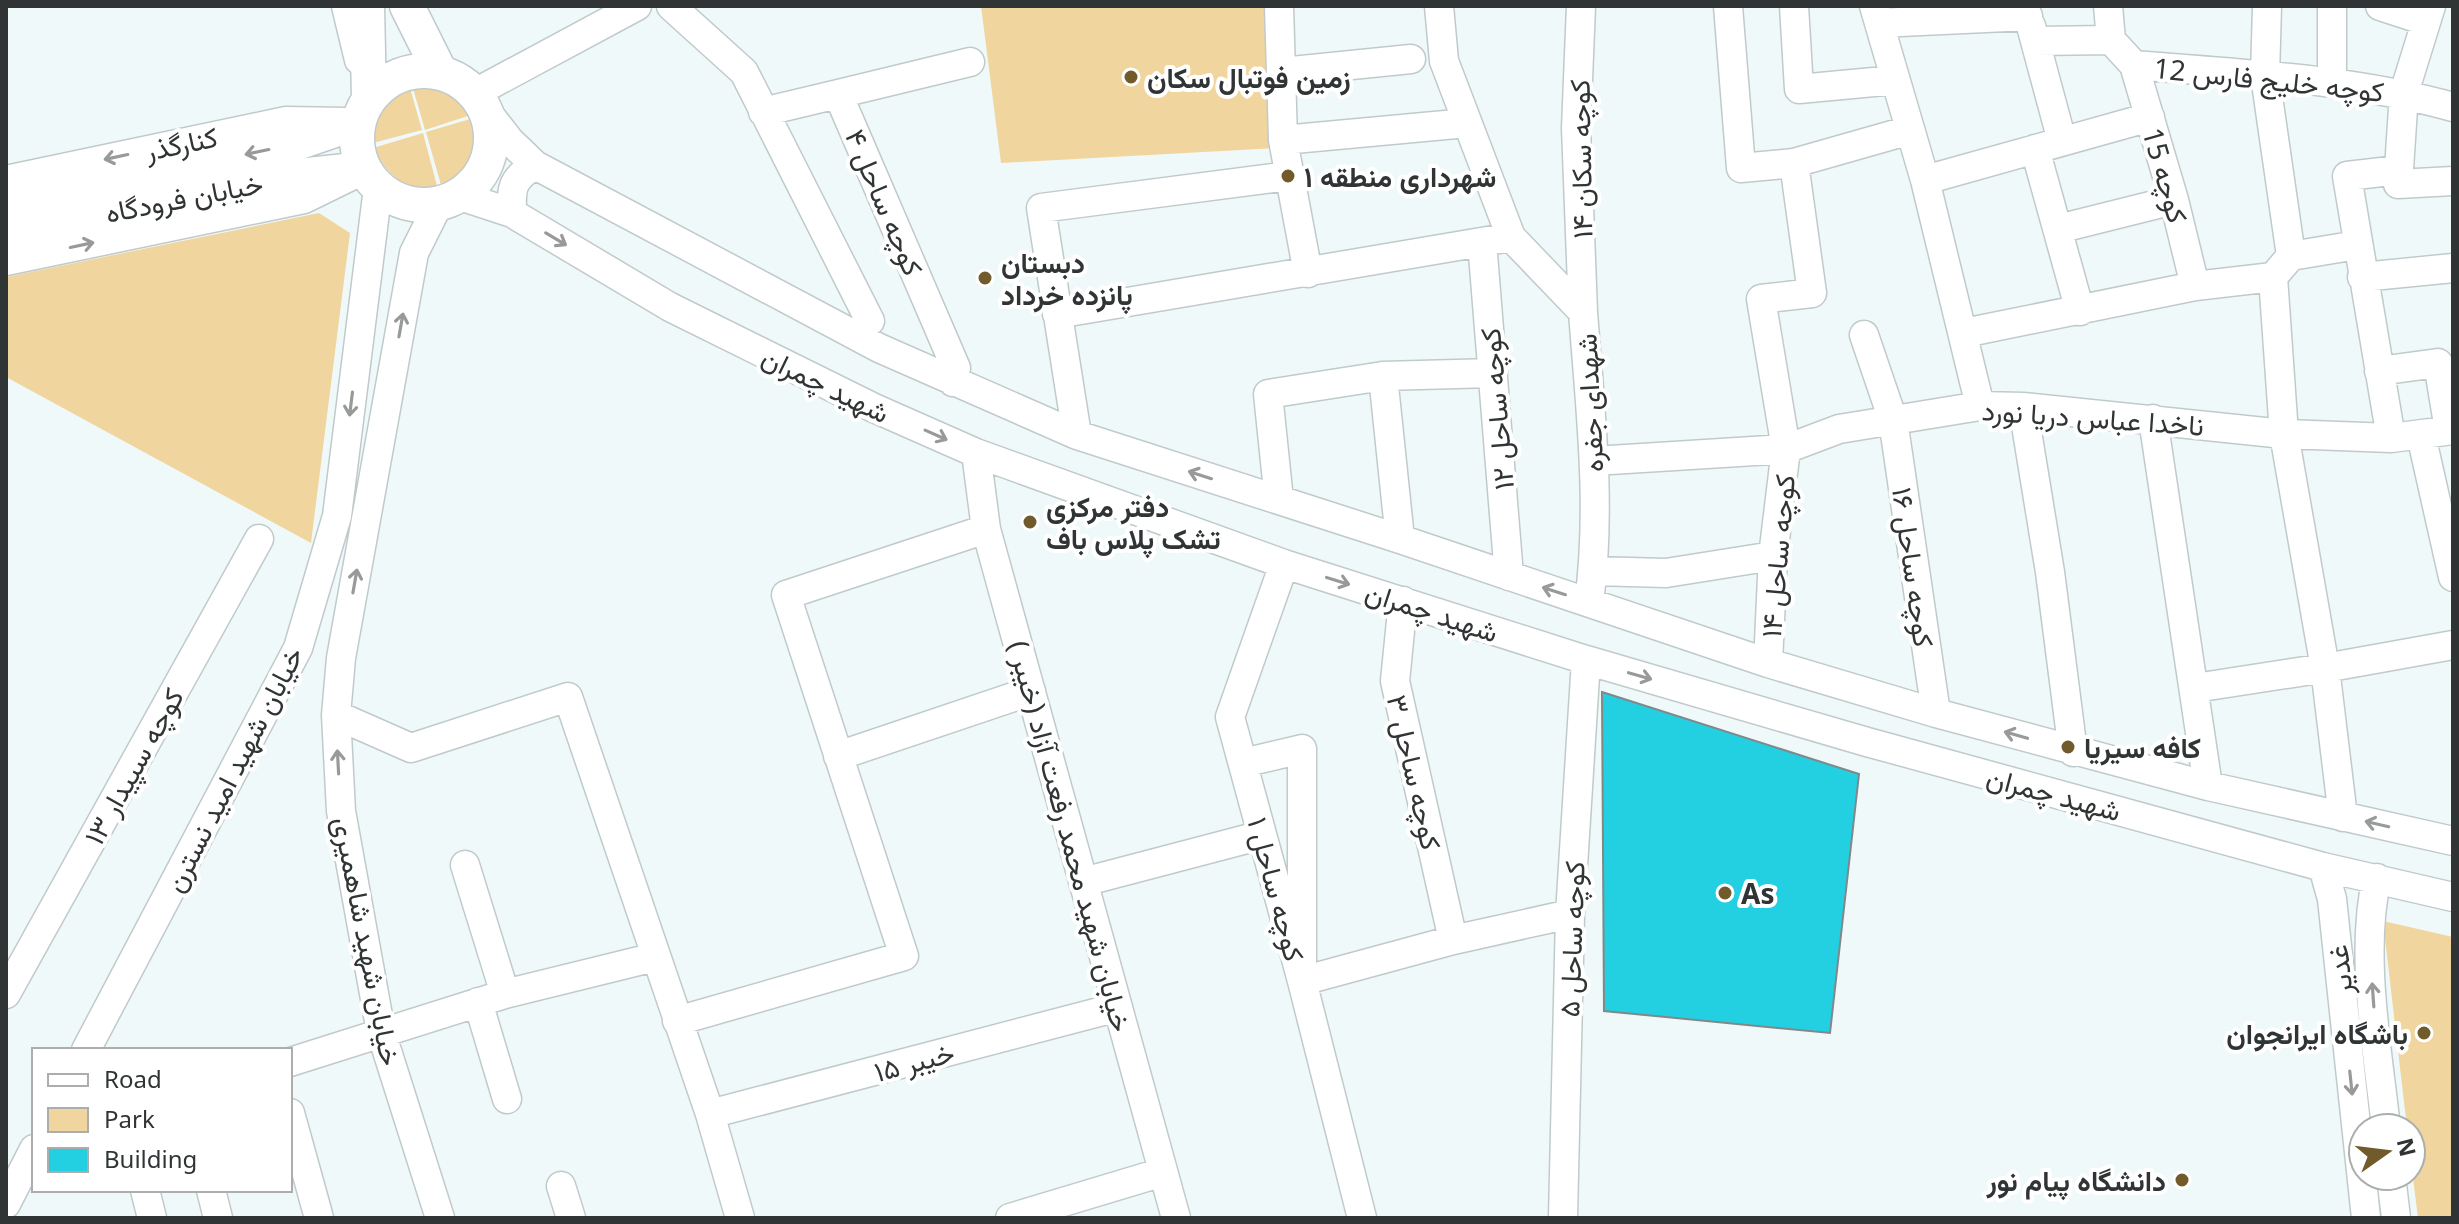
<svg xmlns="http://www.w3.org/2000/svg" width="2459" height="1224" font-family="'Noto Sans',Vazirmatn,sans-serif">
	<rect width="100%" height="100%" fill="#f0f9fa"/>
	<!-- green -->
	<path fill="#f1d59e" d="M981 6H1266L1277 148 1001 163Z
		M410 78C441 78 460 87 477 113L425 130Z
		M408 81 422 130 373 143C371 113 380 92 408 81Z
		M477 117C483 146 469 174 441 185L426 132Z
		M423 133 437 186C405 193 387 174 373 148Z
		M319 213 350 233 311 543 6 377V277Z
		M2383 921 2453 937V1218H2418L2411 1162V1128H2407Z"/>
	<!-- building -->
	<path fill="#23d0e1" stroke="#808889" stroke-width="2" d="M1602 692 1859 774 1830 1033 1604 1011Z"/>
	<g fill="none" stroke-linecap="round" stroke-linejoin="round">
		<defs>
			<path id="minor" d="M346 6 359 60
				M671 6 744 72 870 321
				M1279 6 1283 140 1308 273
				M1439 6 1444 61 1511 237 1583 312C1590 408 1602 506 1589 602
				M1581 6 1576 128 1583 312
				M1728 6 1741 168 1794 163 1910 130
				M1794 6 1799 89 1895 80
				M1874 6 1925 180 1980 406
				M2108 6 2111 40
				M2267 6 2265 76 2291 256 2273 277 2284 434 2325 668 2343 817
				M2380 6 2426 21
				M2431 6 2404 93 2398 184 2453 181
				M1879 23 2028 16
				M2031 26 2062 141
				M2036 41 2111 40 2134 65 2174 200 2195 286
				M2134 65C2241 74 2349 78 2453 107
				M1282 72 1411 59
				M2332 81V6
				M475 93 637 6
				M838 94 970 62
				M485 109 510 141 535 165 879 348 1077 435 1400 539 1768 663 1936 713 2208 786 2453 841
				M763 112 838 94 956 368 953 382
				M1283 140 1467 123
				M2035 149 2080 311
				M6 180 286 121 346 122
				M1925 180 2150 117
				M460 196 512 213 670 307 874 408 976 453 1284 564 1586 660 1867 742 2323 867 2453 897
				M438 205 414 253 341 658 336 715 341 811 381 1032 440 1218
				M512 213C511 187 512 179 535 165
				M2058 229 2174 200
				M1482 242 1509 576
				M2291 256 2357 245
				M6 261 304 199 353 175
				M2362 277 2453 268
				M1057 314 1511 237
				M1964 333 2195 286 2273 277
				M1864 335 1893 420 1936 713
				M2379 371 2438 363 2449 430
				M1383 376 1400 539
				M2023 407 2050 572 2073 752
				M2153 419 2208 786
				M1077 435 1041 208 1288 176
				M2421 435 2453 577
				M2391 438 2347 176 2399 170
				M976 453 986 529 1176 1218
				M1594 461 1786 449 1839 429 1980 406 2023 407 2284 434 2391 438 2453 430
				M1279 500 1268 394 1383 376 1493 373
				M1284 564 1230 717 1302 981 1362 1218
				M1593 571 1666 573 1773 556
				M1403 601 1395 681 1453 940
				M1768 663 1773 556 1786 449 1761 299 1812 293 1794 163
				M2195 688 2325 668 2453 645
				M336 715 411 748 568 697 710 1114 740 1218
				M838 756 1031 691
				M1243 763 1302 749V981L1453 940 1570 914
				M465 865 505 994
				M2323 867 2332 899 2366 1218
				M2377 878C2359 953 2378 1052 2386 1128
				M1083 882 1262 835
				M6 994 259 539
				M478 1002 507 1099
				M677 1021 904 956 786 595 986 529
				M86 1050 298 648 337 516 378 188
				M290 1062 505 994 655 957
				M290 1113 319 1218
				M710 1114 1118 1007
				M2391 1176 2396 1218
				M561 1186 571 1218
				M145 1190 152 1218
				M211 1190 218 1218
				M6 1204 34 1149
				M1010 1218 1163 1172
				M1563 1218 1570 914 1586 660"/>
			<path id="major" d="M367 6 369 99
				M407 6 440 72
				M357 138a67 67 0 1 1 134 0a67 67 0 1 1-134 0Z
				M6 206 291 145 358 122
				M6 233 213 191 299 176 364 169"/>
		</defs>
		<!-- minor casing -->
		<use href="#minor" stroke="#c1cacb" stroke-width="31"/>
		<!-- major casing -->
		<use href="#major" stroke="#c1cacb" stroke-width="37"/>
		<!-- minor -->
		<use href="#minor" stroke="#fff" stroke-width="28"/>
		<!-- major -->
		<use href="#major" stroke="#fff" stroke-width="34"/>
	</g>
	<!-- one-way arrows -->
	<defs><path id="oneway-shaft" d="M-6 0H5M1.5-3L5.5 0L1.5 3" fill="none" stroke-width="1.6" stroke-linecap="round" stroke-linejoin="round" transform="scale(2)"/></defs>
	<g stroke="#989a9a">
		<use href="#oneway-shaft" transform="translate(257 152) rotate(168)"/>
		<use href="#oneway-shaft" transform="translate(116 157) rotate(168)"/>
		<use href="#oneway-shaft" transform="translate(556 239) rotate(31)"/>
		<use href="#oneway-shaft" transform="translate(82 245) rotate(-12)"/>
		<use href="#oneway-shaft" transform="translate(401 325) rotate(-80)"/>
		<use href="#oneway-shaft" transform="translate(351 404) rotate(97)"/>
		<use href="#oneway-shaft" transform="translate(936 435) rotate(24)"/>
		<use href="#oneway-shaft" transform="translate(1200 475) rotate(-162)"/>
		<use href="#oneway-shaft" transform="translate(355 581) rotate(-80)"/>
		<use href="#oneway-shaft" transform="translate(1338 581) rotate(17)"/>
		<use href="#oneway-shaft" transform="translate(1554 591) rotate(-162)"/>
		<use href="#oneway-shaft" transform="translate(1640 676) rotate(16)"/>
		<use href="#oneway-shaft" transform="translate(2016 735) rotate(-164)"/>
		<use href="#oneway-shaft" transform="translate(338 762) rotate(-93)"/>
		<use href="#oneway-shaft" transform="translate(2377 824) rotate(-167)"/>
		<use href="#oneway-shaft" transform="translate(2373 995) rotate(-94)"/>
		<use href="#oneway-shaft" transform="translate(2351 1083) rotate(84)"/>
	</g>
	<!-- markers -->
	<g fill="#725b2b" stroke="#fff" stroke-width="3">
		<circle cx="1131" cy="77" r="8"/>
		<circle cx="1288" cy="176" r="8"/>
		<circle cx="985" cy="278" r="8"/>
		<circle cx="1030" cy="522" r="8"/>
		<circle cx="2068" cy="747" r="8"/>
		<circle cx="1725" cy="893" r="8"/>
		<circle cx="2424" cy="1033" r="8"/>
		<circle cx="2182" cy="1180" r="8"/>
	</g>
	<g text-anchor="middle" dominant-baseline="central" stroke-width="8" stroke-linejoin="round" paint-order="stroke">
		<!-- poi labels -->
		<g font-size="28" font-weight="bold" fill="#303434" stroke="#fff" text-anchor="start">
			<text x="1147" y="77">زمین فوتبال سکان</text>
			<text x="1304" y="176">شهرداری منطقه ١</text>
			<text x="1001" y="262">دبستان<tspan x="1001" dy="32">پانزده خرداد</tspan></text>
			<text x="1046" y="506">دفتر مرکزی<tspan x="1046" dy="32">تشک پلاس باف</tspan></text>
			<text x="2084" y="747">کافه سیریا</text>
			<text x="1741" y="893">As</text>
			<text x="2408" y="1033" text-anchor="end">باشگاه ایرانجوان</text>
			<text x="2166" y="1180" text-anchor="end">دانشگاه پیام نور</text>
		</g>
		<!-- street labels -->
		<g font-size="28" fill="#303434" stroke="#fff">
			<text transform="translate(2269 79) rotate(6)">کوچه خلیج فارس 12</text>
			<text transform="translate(181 143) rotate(-12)">کنارگذر</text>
			<text transform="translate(1580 159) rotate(-91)">کوچه سکان ۱۴</text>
			<text transform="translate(2166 175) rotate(74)">کوچه 15</text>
			<text transform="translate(184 197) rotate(-11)">خیابان فرودگاه</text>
			<text transform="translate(885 202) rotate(67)">کوچه ساحل ۴</text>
			<text transform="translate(826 384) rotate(26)">شهید چمران</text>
			<text transform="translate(1589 403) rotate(-93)">شهدای جفره</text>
			<text transform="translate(1496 409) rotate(-95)">کوچه ساحل ۱۲</text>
			<text transform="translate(2093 417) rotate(4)">ناخدا عباس دریا نورد</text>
			<text transform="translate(1777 556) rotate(-85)">کوچه ساحل ۱۴</text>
			<text transform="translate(1914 567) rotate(82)">کوچه ساحل ۱۶</text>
			<text transform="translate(1432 611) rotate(18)">شهید چمران</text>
			<text transform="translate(133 766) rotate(-61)">کوچه سپیدار ۱۳</text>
			<text transform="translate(233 769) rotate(-63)">خیابان شهید امید نسترن</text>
			<text transform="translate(1415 772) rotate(77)">کوچه ساحل ۳</text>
			<text transform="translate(2054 793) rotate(15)">شهید چمران</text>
			<text transform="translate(1071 836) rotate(75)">( خیبر) خیابان شهید محمد رفعت آزاد</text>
			<text transform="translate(1277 889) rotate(75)">کوچه ساحل ۱</text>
			<text transform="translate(1571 939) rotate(-88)">کوچه ساحل ۵</text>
			<text transform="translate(368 941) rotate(79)">خیابان شهید شاهمیری</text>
			<text transform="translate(2339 970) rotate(-96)">غدیر</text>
			<text transform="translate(914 1061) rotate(-15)">خیبر ۱۵</text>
		</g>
	</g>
	<!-- border -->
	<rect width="2459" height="1224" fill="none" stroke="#303434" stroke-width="16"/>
	<!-- legend -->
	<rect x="32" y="1048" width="260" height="144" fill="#ffffff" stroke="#acaeae" stroke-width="2"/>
	<rect x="48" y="1074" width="40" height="12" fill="#ffffff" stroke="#acaeae" stroke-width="2"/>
	<text x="104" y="1088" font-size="24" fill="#303434">Road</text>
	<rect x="48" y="1108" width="40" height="24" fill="#f1d59e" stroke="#acaeae" stroke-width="2"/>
	<text x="104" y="1128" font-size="24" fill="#303434">Park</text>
	<rect x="48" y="1148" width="40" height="24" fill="#23d0e1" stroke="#acaeae" stroke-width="2"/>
	<text x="104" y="1168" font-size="24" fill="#303434">Building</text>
	<!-- north arrow -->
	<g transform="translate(2387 1152) rotate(76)"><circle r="38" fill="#ffffff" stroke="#acaeae" stroke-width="2"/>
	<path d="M0-6L14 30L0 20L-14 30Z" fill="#725b2b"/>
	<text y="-12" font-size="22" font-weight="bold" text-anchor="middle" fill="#303434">N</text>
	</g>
</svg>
